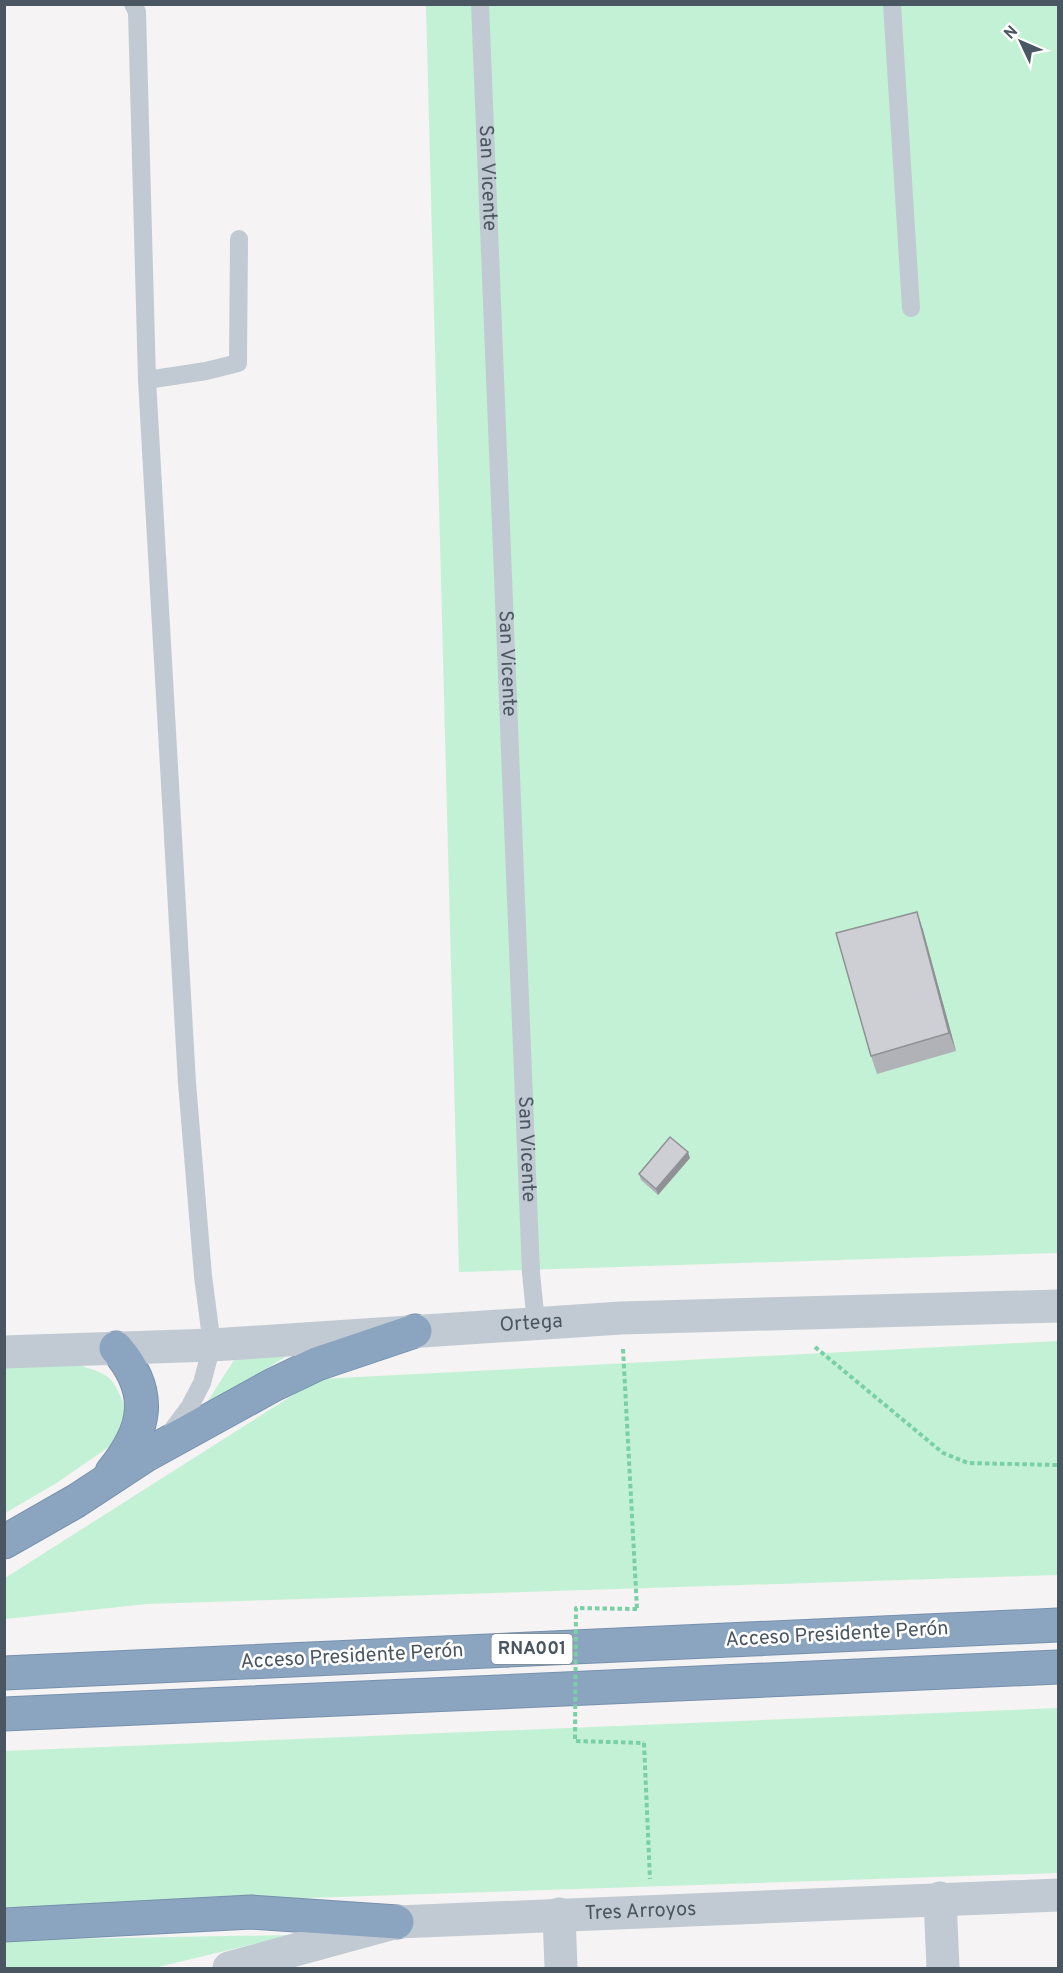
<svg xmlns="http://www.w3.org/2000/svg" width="1063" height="1973" font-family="Overpass,sans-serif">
	<rect width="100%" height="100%" fill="#f5f3f3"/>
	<!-- green -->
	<path fill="#c3f1d5" d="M426 5H1058V1253L459 1272Z
		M1058 1341V1575L147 1604 5 1619V1578L318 1379Z
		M292 1353 204 1407 236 1357Z
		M76 1364C111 1376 111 1373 126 1409L113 1444 55 1484 5 1513 4 1367Z
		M1058 1708V1873L5 1908 4 1751Z
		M291 1935 154 1968H6L4 1966V1940Z"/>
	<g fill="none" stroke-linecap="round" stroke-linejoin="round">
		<defs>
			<path id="motorway" d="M112 1472C147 1429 154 1392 116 1348
				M4 1542 76 1501 146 1455 273 1385 317 1364 415 1331
				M4 1673 1058 1625
				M4 1714 1058 1667
				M4 1925 251 1912 397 1922"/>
		</defs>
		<!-- motorway casing -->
		<use href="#motorway" stroke="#7690ad" stroke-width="35"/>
		<!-- path -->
		<path stroke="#7ad0a6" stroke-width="4" stroke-dasharray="4.5 3" stroke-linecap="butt" d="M815 1347 943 1453 968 1463 1058 1465
			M623 1349 637 1609
			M644 1743 650 1879"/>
		<!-- service -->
		<g stroke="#c1cad2" stroke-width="18">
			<path d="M133 4 137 12 147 380 187 1083 203 1276 212 1345 202 1383 190 1406 170 1433"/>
			<path id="s1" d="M480 4 531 1273 536 1323"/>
			<path d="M892 4 911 308"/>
			<path d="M147 380 206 371 238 363 239 239"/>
		</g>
		<!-- minor -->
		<g stroke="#c1cad2" stroke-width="33">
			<path id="s2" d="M4 1352 212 1345 621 1318 1058 1306"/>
			<path d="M940 1898 943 1968"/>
			<path d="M559 1914 561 1968"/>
			<path id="s3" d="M229 1968 397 1922 1058 1895"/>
		</g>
		<!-- motorway -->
		<use href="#motorway" stroke="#8ba5c1" stroke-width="33"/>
		<!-- path-bridge -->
		<path stroke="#7ad0a6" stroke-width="4" stroke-dasharray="4.5 3" stroke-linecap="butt" d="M637 1609 576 1608 575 1741 644 1743"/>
	</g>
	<!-- wall -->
	<path fill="#b0b2b7" d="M917 912 923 930 956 1051 877 1074 871 1056Z
		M690 1158 658 1195 641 1180 639 1174Z"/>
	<!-- shaded-wall -->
	<path fill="#909195" d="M917 912 923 930 956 1051 949 1033Z
		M688 1152 690 1158 658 1195 656 1189Z"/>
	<!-- building -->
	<path fill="#cdcfd5" stroke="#909195" stroke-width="1.5" d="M917 912 949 1033 871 1056 836 933Z
		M670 1137 688 1152 656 1189 639 1174Z"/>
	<g text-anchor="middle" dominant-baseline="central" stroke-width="5" stroke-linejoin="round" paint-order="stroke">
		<!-- shield labels -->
		<rect fill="#fff" stroke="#808990" stroke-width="1.5" x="491.5" y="1634" width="81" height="30" rx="4.5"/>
		<g font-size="18" font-weight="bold" fill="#4a5661">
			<text x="532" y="1649">RNA001</text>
		</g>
		<!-- street labels -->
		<g font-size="20" fill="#4a5661" stroke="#fff">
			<text stroke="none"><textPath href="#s1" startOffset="174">San Vicente</textPath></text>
			<text stroke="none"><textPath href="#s1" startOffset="660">San Vicente</textPath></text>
			<text stroke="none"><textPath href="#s1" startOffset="1146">San Vicente</textPath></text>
			<text stroke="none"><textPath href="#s2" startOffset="528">Ortega</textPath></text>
			<text transform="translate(837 1635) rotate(-3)">Acceso Presidente Perón</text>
			<text transform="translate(352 1657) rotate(-3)">Acceso Presidente Perón</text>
			<text stroke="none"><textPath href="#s3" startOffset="418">Tres Arroyos</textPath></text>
		</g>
	</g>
	<!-- border -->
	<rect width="1063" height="1973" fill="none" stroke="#4a5661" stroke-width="12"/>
	<!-- north arrow -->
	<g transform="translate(1021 42) rotate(314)" stroke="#ffffff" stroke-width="4.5" paint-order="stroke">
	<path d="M0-4.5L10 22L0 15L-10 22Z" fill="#4a5661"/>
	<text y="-9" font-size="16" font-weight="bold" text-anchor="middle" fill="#4a5661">N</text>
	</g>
</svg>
